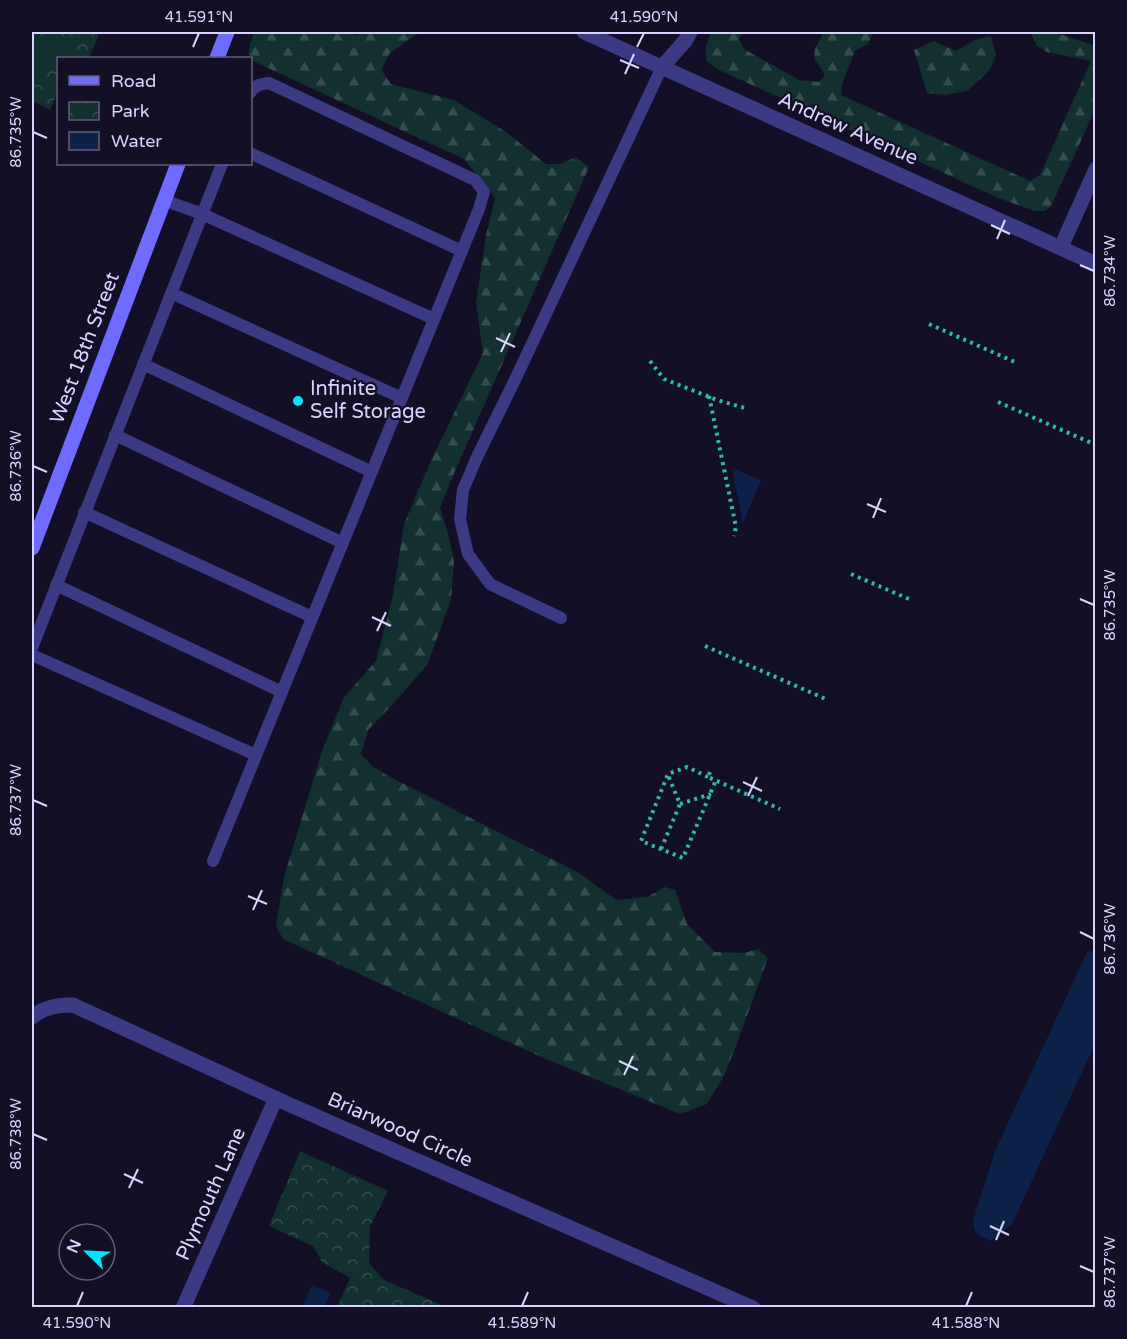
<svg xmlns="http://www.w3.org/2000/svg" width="1127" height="1339" font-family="'Varela Round',sans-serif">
	<defs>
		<pattern id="forest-firs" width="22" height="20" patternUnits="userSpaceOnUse" patternTransform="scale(1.5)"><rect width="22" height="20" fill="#12302f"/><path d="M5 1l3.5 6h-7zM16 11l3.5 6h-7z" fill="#344d4e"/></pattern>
		<pattern id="park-crowns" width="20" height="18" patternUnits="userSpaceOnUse" patternTransform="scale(1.5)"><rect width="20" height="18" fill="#12302f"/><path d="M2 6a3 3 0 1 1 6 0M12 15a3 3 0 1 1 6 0" fill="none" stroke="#344d4e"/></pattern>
	</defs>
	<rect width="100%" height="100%" fill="#130f26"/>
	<!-- forest -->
	<path fill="url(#forest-firs)" d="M254 32H348L357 35 362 32H420L390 53 381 70 391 84 454 100 506 132 546 164H560L576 157 589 167 452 478 440 508 449 537 454 562 451 600 427 665 393 704 368 730 361 754 373 767 396 780 579 873 616 900 647 897 665 887 675 890 687 924 715 952 744 953 758 949 768 958 736 1046 724 1076 707 1104 680 1114 539 1056 283 939 276 926 284 877 322 751 344 697 376 661 393 595 404 524 430 463 483 353 476 303 486 235 495 198 464 159 251 60 250 58H248L250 44Z
		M711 32H742L739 38 744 49 799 80 819 82 825 75 814 58 815 49 824 32H873L868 44 855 51 842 84 841 95 1030 181 1040 175 1091 61 1047 52 1037 46 1031 32H1055L1095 46V110L1051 206 1045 211H1035L996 197 715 68 706 60V47Z
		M991 36 996 55 989 71 967 91 945 95 927 93 914 50 934 41 956 51 975 40Z"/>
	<!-- park -->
	<path fill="url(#park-crowns)" d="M32 32H100L89 58H58V92L50 110 32 101Z
		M300 1151 388 1191 370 1226 369 1263 384 1280 447 1307H337L350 1278 322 1262 313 1246 269 1226Z"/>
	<!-- pitch -->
	<path fill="#12302f" d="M53 32H61L70 55 33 69 32 65V39Z"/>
	<!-- water -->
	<path fill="#0c2248" d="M732 468 761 480 743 523Z
		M1095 950V1044L1012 1224 990 1241C979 1235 974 1235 973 1221L995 1151 1087 952Z
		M312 1285 331 1293 324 1307H302Z"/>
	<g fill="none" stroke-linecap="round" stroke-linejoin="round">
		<!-- path -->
		<path stroke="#2fb8b0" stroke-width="4" stroke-dasharray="3 4.5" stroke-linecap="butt" d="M929 324 1015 362
			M650 361 664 379 717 400 745 408
			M709 396 736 527 734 536
			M998 402 1096 445
			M851 574 909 599
			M705 646 828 700
			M710 772 708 777 780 809
			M708 777 687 767 668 774 641 841 683 858 716 780
			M680 804 711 794
			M661 849 680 804 668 775"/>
		<!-- lane -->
		<path stroke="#3d3a85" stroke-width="12" d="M250 153 462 251
			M164 200 202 214 434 319
			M171 293 402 398
			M143 364 372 472
			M115 435 343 543
			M84 512 312 617
			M56 585 282 692
			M561 618 490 584 468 554 460 519 463 490 477 457 513 384 662 67
			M32 648 222 164
			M32 655 256 755
			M213 861 479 209 484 192 475 180 269 83C261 84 254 85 250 93"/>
		<!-- street -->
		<path stroke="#3d3a85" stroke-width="15" d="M584 32 1096 264
			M662 67 685 41 690 32
			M1061 247 1096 169
			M32 1017C44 1007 57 1005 73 1005L288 1104 753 1308
			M183 1308 276 1098"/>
		<!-- secondary -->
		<path stroke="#6f6bff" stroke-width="15" d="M217 58 227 32
			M32 548 178 164"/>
	</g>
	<!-- ticks -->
	<path fill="none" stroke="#d9d4ff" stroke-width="2" d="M193 47 199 33M637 47 644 33M620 60 639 68M625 74 634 54M33 132 47 138M991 225 1010 234M997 239 1005 220M1080 265 1094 271M496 338 515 347M501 352 510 333M33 466 47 472M867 504 886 512M873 518 881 498M1080 599 1094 605M372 617 391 626M377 631 386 612M743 782 762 791M748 796 757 777M33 800 47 806M248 896 267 904M253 910 262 890M1080 932 1094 939M619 1061 638 1070M624 1075 633 1056M33 1134 47 1140M124 1174 143 1183M129 1188 138 1169M990 1226 1009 1235M996 1240 1004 1221M1080 1266 1094 1272M77 1306 83 1292M522 1306 528 1292M966 1306 972 1292"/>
	<!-- markers -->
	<circle fill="#00e5ff" stroke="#130f26" stroke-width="2" cx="298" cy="401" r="6"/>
	<g text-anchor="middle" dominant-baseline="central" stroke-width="4.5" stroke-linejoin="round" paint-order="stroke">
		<!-- street labels -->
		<g font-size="20" fill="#d9d4ff" stroke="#130f26">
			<text transform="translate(848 129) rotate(24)">Andrew Avenue</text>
			<text transform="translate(85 348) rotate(-69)">West 18th Street</text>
			<text transform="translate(400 1130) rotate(24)">Briarwood Circle</text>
			<text transform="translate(211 1194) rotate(-66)">Plymouth Lane</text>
		</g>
		<!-- poi labels -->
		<g font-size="20" fill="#d9d4ff" stroke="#130f26" text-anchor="start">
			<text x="310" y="389">Infinite<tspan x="310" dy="23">Self Storage</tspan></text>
		</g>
	</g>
	<!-- border -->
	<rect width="1127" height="1339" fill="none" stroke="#130f26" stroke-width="66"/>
	<!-- legend -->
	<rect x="57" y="57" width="195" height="108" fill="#130f26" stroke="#625e7d" stroke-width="1.5"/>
	<rect x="69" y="76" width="30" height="9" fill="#6f6bff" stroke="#625e7d" stroke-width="1.5"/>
	<text x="111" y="87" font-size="18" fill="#d9d4ff">Road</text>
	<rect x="69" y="102" width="30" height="18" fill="url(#park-crowns)" stroke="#625e7d" stroke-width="1.5"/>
	<text x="111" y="117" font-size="18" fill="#d9d4ff">Park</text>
	<rect x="69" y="132" width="30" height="18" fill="#0c2248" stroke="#625e7d" stroke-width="1.5"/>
	<text x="111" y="147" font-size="18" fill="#d9d4ff">Water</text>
	<!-- north arrow -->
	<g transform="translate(87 1252) rotate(294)"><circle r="28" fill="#130f26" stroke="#625e7d" stroke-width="1.5"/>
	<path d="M0-4.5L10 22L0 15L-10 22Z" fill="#00e5ff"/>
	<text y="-9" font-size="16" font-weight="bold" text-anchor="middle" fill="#d9d4ff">N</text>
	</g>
	<rect x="33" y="33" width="1061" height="1273" fill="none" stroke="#d9d4ff" stroke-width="2"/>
	<g font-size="15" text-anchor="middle" fill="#d9d4ff">
		<text x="199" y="22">41.591°N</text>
		<text x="644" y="22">41.590°N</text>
		<text transform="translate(16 132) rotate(-90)" y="5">86.735°W</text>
		<text transform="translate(1110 271) rotate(-90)" y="5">86.734°W</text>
		<text transform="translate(16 466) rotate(-90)" y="5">86.736°W</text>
		<text transform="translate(1110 605) rotate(-90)" y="5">86.735°W</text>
		<text transform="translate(16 800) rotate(-90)" y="5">86.737°W</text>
		<text transform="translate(1110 939) rotate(-90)" y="5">86.736°W</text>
		<text transform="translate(16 1134) rotate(-90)" y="5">86.738°W</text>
		<text transform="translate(1110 1272) rotate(-90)" y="5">86.737°W</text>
		<text x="77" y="1328">41.590°N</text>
		<text x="522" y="1328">41.589°N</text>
		<text x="966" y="1328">41.588°N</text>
	</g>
</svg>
